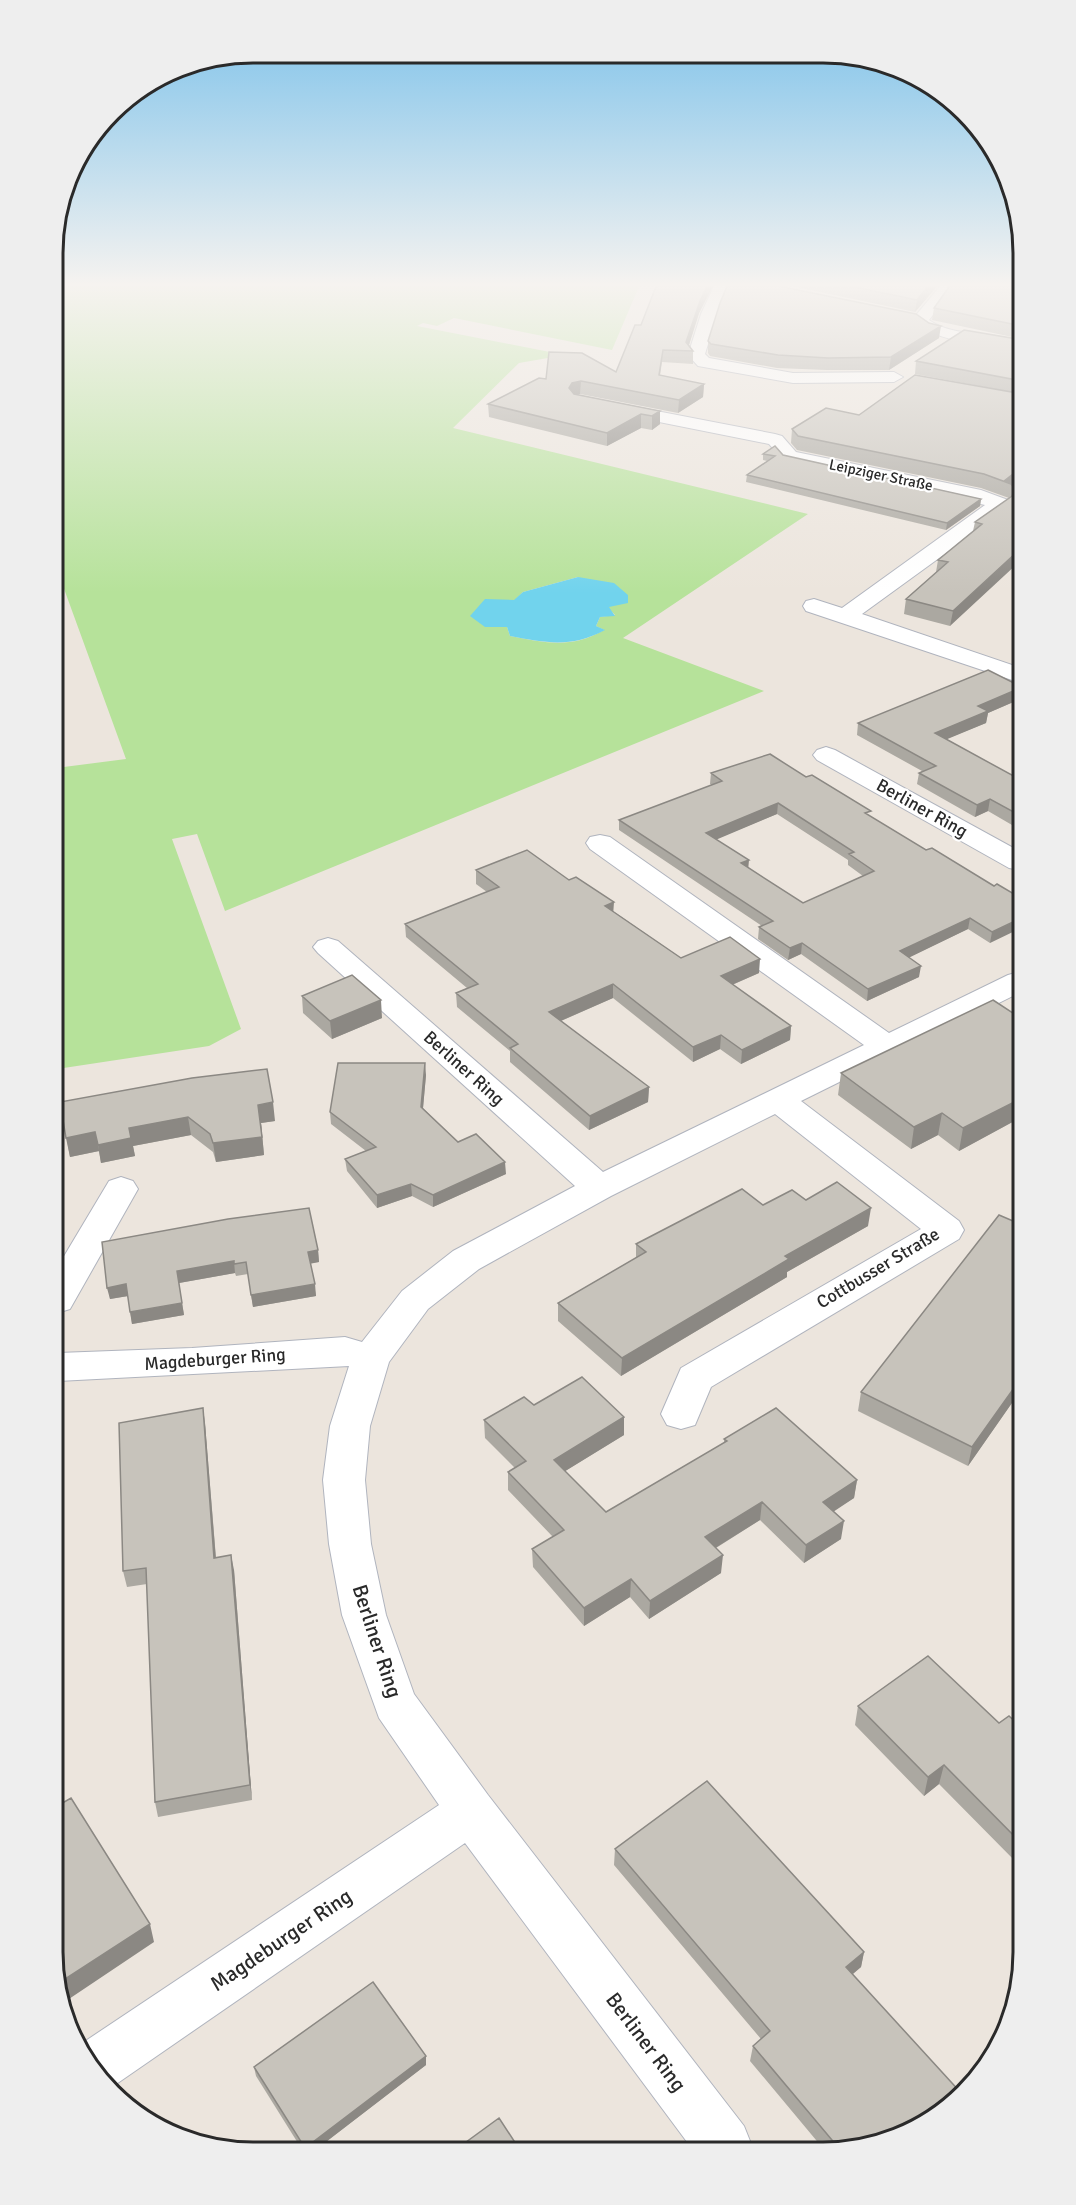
<svg xmlns="http://www.w3.org/2000/svg" width="1076" height="2205" font-family="Signika,sans-serif">
	<rect width="100%" height="100%" fill="#ece5dd"/>
	<!-- green -->
	<path fill="#b6e29a" fill-rule="evenodd" d="M54 284H640L612 350 454 318 437 326 423 323 417 326 565 355 519 363 453 428 808 514 623 638 764 691 225 911 197 834 172 839 241 1029 209 1046 57 1069 56 768 126 759 55 564ZM578 577 615 615 600 617 596 626 604 630C571 649 547 643 510 636L507 627 485 600H515L523 592Z"/>
	<!-- water -->
	<path fill="#71d3ed" d="M578 577 614 583 628 595V603L609 607 615 616 600 617 596 626 605 630C571 648 547 643 510 636L507 627H485L470 616 485 599 514 600 523 592Z"/>
	<g fill="none" stroke-linecap="round" stroke-linejoin="round">
		<defs>
			<path id="minor" d="M715 284H730L717 314 705 354 709 358 793 373 894 372 903 377 894 382 793 383 698 366 688 355 701 314Z
				M942 284H957L929 320C951 336 984 332 1010 339L1012 342 1010 345C990 350 924 337 912 320Z
				M615 403 775 434 782 436 796 452 981 490 1008 500 1011 504 1008 508 862 614 1018 667V682L806 611 803 606 806 601 814 599 842 608 985 505 783 460 769 444 609 412 606 408 609 404Z
				M826 747 835 750 1019 851V870L1009 868 817 760 813 755 817 750Z
				M600 835 610 837 889 1033 1008 975 1019 972V993L801 1101 959 1221 964 1230 959 1239 711 1387 695 1425 681 1429 667 1425 661 1414 681 1368 921 1229 775 1114 611 1196 479 1269 428 1309 389 1362 370 1426 365 1480 371 1544 386 1615 414 1694 488 1795 744 2126 752 2146H690L465 1843 109 2089 86 2063 78 2046 439 1805 379 1718 342 1615 329 1544 323 1480 330 1426 349 1366 58 1381V1353L192 1348 345 1337 362 1342 402 1291 453 1251 575 1186 318 953 313 947 318 941 328 938 338 941 603 1172 864 1045 590 849 586 843 590 837Z
				M121 1177 133 1181 138 1189 70 1309 57 1313V1268L109 1181Z"/>
		</defs>
		<!-- minor casing -->
		<use href="#minor" stroke="#b0b4be" stroke-width="2"/>
		<!-- minor -->
		<use href="#minor" fill="#fff" fill-rule="evenodd"/>
	</g>
	<!-- wall -->
	<path fill="#aba8a1" fill-rule="evenodd" d="M657 284H714L699 313 689 345 693 351V364L662 362 660 376 704 384 703 397 678 413 580 394 576 395 660 411V424L652 430 641 428 607 446 489 417 488 404 546 379 616 372 641 325Z
		M782 284H939L915 312Z
		M1017 284V338L932 320 934 308Z
		M939 338 889 370H826L777 368 710 356 708 353V341Z
		M1017 339V393L915 374 916 361Z
		M859 415 1018 484 950 626 904 614 906 599 936 572 938 560 973 531 975 522 1009 498 981 488 797 450 791 443 792 429Z
		M763 454 783 455 981 499 980 506 946 530 746 482 747 475 767 461 763 460Z
		M1018 685V700L988 713 986 723 946 739 1019 779V829L988 811 975 817 917 784 919 773 922 771 857 735 858 723Z
		M711 773 806 777 926 850 994 886 1019 897 990 943 968 929 909 957 919 977 867 1001 801 954 788 960 758 939 759 927 762 926 619 830V820L712 785 710 784ZM777 814 848 860V865L863 876 803 903 748 868 716 839Z
		M476 870 613 911 681 958 759 973 732 985 791 1026 790 1040 741 1064 720 1049 693 1062 613 998 561 1021 649 1087 648 1102 589 1130 510 1062V1051L457 1007 456 993 467 988 406 937 405 924 487 892 476 884Z
		M302 996 382 1018 332 1039 303 1013Z
		M1020 1016V1118L959 1151 938 1135 911 1149 838 1095 841 1073Z
		M426 1075 423 1108 458 1142 506 1174 433 1207 412 1196 377 1208 347 1171 345 1159 366 1151 331 1124 330 1112Z
		M60 1102 275 1121 261 1123 264 1155 216 1162 213 1152 191 1135 133 1146 135 1156 101 1163 99 1151 70 1157Z
		M806 1200 868 1226 787 1272V1277L621 1376 558 1321V1303L636 1258V1244L763 1205Z
		M102 1242 318 1250 319 1262 310 1263 316 1296 253 1307 248 1274 236 1276 235 1273 179 1283 184 1315 132 1324 128 1296 110 1299Z
		M1021 1390 968 1466 858 1411 861 1392Z
		M534 1405 624 1417V1435L565 1471 606 1512 724 1443V1439L857 1480 854 1498 833 1511 841 1539 804 1563 760 1520 716 1548 721 1573 649 1619 630 1597 584 1626 533 1567 532 1549 553 1537 508 1490V1472L515 1468 485 1438 484 1420Z
		M205 1423 216 1558 234 1570 252 1800 158 1817 155 1802 147 1584 127 1587 123 1571Z
		M858 1706 999 1723 1022 1728 1023 1869 939 1784 924 1796 855 1725Z
		M615 1849 864 1952 861 1967 853 1974 875 2146H821L750 2061 753 2046 761 2039 614 1865Z
		M426 2065 318 2148H301L256 2076 254 2067Z"/>
	<!-- shaded-wall -->
	<path fill="#8b8883" d="M708 284H714L699 313 687 351 686 342 700 301Z
		M930 284H939L915 312 917 300Z
		M941 326 939 338 889 370 891 357Z
		M581 381 580 394 572 396 569 388 572 383Z
		M704 384 703 397 678 413 679 400Z
		M660 411V424L652 430V416Z
		M641 414V428L607 446V433Z
		M1018 470V482L1013 486 1011 484 1004 481Z
		M981 499 980 506 946 530 947 523Z
		M1018 551V563L950 626 953 611Z
		M1018 689V700L988 713 986 723 933 745 935 733 978 706Z
		M990 799 988 811 975 817 977 805Z
		M778 803 777 814 706 844V833Z
		M749 860 748 871 741 863Z
		M614 902 613 916 605 906Z
		M970 918 968 929 898 963 900 951Z
		M1019 919V929L990 943 992 932Z
		M802 943 801 954 788 960 790 948Z
		M760 959 759 973 720 990 721 976Z
		M921 966 919 977 867 1001 868 989Z
		M613 984V998L549 1026V1012Z
		M381 1000 382 1018 332 1039 330 1021Z
		M791 1026 790 1040 741 1064 742 1050Z
		M721 1035 720 1049 693 1062V1047Z
		M425 1063 426 1075 422 1119 421 1107Z
		M649 1087 648 1102 589 1130 590 1116Z
		M1020 1099V1118L959 1151 963 1128Z
		M273 1102 275 1121 261 1123 264 1155 216 1162 213 1143 258 1105Z
		M942 1113 938 1135 911 1149 914 1127Z
		M188 1117 191 1135 133 1146 135 1156 101 1163 98 1145 129 1128Z
		M95 1132 99 1151 70 1157 66 1138Z
		M505 1162 506 1174 433 1207V1195Z
		M411 1184 412 1196 377 1208V1195Z
		M871 1208 868 1226 787 1272V1277L621 1376 622 1358 785 1256Z
		M57 1232 59 1247H57Z
		M318 1250 319 1262 309 1264 308 1252Z
		M234 1261 235 1273 179 1283 177 1271Z
		M126 1284 128 1296 110 1299 107 1288Z
		M315 1284 316 1296 253 1307 251 1295Z
		M182 1303 184 1315 132 1324 130 1312Z
		M1021 1378V1390L968 1466 972 1447Z
		M203 1408 205 1423 217 1573 214 1558Z
		M624 1417V1435L554 1478V1460Z
		M857 1480 854 1498 821 1520 823 1502Z
		M762 1502 760 1520 704 1555 705 1537Z
		M844 1521 841 1539 804 1563 806 1545Z
		M231 1555 234 1570 252 1800 250 1785Z
		M723 1555 721 1573 649 1619 650 1601Z
		M631 1579 630 1597 584 1626V1608Z
		M944 1765 939 1784 924 1796 928 1777Z
		M150 1924 154 1942 60 2005 59 1983Z
		M864 1952 861 1967 843 1982 846 1967Z
		M426 2056V2065L318 2148H305Z"/>
	<!-- building -->
	<path fill="#c7c3bb" stroke="#8b8883" stroke-width="1.5" fill-rule="evenodd" d="M657 284H708L700 301 686 342 693 351 663 350 659 375 704 384 679 400 581 381 572 383 569 388 574 394 660 411 652 416 641 414 607 433 488 404 539 378 546 379 549 352 582 353 616 372 635 325H641Z
		M728 284H768L916 314 929 323 941 326 891 357 828 358 778 355 711 344 708 341 720 303Z
		M840 284H930L917 300Z
		M951 284H1017V325L934 308Z
		M964 330 1017 339V380L916 361Z
		M915 375 1017 393 1018 470 1004 481 1018 484V551L953 611 906 599 948 562 938 560 982 524 975 522 1012 496 1015 489 1011 484 984 474 798 436 792 429 826 408 859 415Z
		M775 446 783 455 981 499 947 523 747 475 775 456 763 454Z
		M988 670 1018 685V689L978 706 988 711 935 733 1019 779V815L990 799 977 805 919 773 936 766 858 723Z
		M770 754 806 777 812 775 871 811 865 813 926 850 932 848 994 886 997 884 1019 897V919L992 932 970 918 900 951 921 966 868 989 802 943 790 948 759 927 773 921 619 820 722 781 711 773ZM778 803 854 852 849 854 874 871 803 903 741 863 749 860 706 833Z
		M527 850 569 880 576 877 614 902 605 906 681 958 730 937 760 959 721 976 791 1026 742 1050 721 1035 693 1047 613 984 549 1012 649 1087 590 1116 510 1048 518 1044 456 993 478 984 405 924 499 887 476 870Z
		M352 975 381 1000 330 1021 302 996Z
		M993 1000 1019 1017 1020 1016V1099L963 1128 942 1113 914 1127 841 1073Z
		M338 1063H425L421 1107 458 1142 476 1134 505 1162 433 1195 411 1184 377 1195 345 1159 376 1147 330 1112Z
		M267 1069 273 1102 258 1105 262 1137 213 1143 210 1134 188 1117 129 1128 131 1138 98 1145 95 1132 66 1138 60 1102 192 1078Z
		M837 1182 871 1208 785 1256 789 1259 622 1358 558 1303 646 1252 636 1244 742 1189 763 1205 792 1190 806 1200Z
		M309 1208 318 1250 308 1252 315 1284 251 1295 246 1262 234 1264V1261L177 1271 182 1303 130 1312 126 1284 107 1288 102 1242 228 1219Z
		M999 1215 1020 1224 1021 1378 972 1447 861 1392Z
		M582 1377 624 1417 554 1460 606 1512 727 1441 724 1439 776 1408 857 1480 823 1502 844 1521 806 1545 762 1502 705 1537 723 1555 650 1601 631 1579 584 1608 532 1549 564 1530 508 1472 526 1461 484 1420 524 1397 534 1405Z
		M203 1408 214 1558 231 1555 250 1785 155 1802 146 1568 123 1571 119 1423Z
		M928 1656 999 1723 1009 1716 1022 1728 1023 1845 944 1765 928 1777 858 1706Z
		M707 1781 864 1952 846 1967 962 2094 934 2119 875 2146H837L753 2046 770 2031 615 1849Z
		M71 1798 150 1924 59 1983V1805Z
		M373 1982 426 2056 305 2148 254 2067Z
		M499 2118 518 2147 458 2148Z"/>
	<!-- sky -->
	<linearGradient id="sky" x2="0" y2="1"><stop stop-color="#78c0ea"/><stop offset="0.48" stop-color="#f6f3f0"/><stop offset="1" stop-color="#f6f3f0" stop-opacity="0"/></linearGradient>
	<rect width="1076" height="593" fill="url(#sky)"/>
	<g text-anchor="middle" dominant-baseline="central" stroke-width="4.5" stroke-linejoin="round" paint-order="stroke">
		<!-- far-street labels -->
		<g font-size="15" fill="#2a2a2a" stroke="#fff">
			<text transform="translate(881 475) rotate(12)">Leipziger Straße</text>
		</g>
		<!-- street labels -->
		<g font-size="18" fill="#2a2a2a" stroke="#fff">
			<text transform="translate(922 808) rotate(29)">Berliner Ring</text>
			<text transform="translate(464 1068) rotate(42)">Berliner Ring</text>
			<text transform="translate(878 1268) rotate(-31)">Cottbusser Straße</text>
			<text transform="translate(215 1359) rotate(-4)">Magdeburger Ring</text>
		</g>
		<!-- near-street labels -->
		<g font-size="21" fill="#2a2a2a" stroke="#fff">
			<text transform="translate(377 1641) rotate(72)">Berliner Ring</text>
			<text transform="translate(281 1940) rotate(-34)">Magdeburger Ring</text>
			<text transform="translate(646 2042) rotate(53)">Berliner Ring</text>
		</g>
	</g>
	<!-- crop -->
	<path d="M0 0H1076V2205H0ZM253 63H823A190 190 0 0 1 1013 253V1952A190 190 0 0 1 823 2142H253A190 190 0 0 1 63 1952V253A190 190 0 0 1 253 63Z" fill="#eee" fill-rule="evenodd"/>
	<path fill="none" stroke="#2a2a2a" stroke-width="3" d="M253 63H823A190 190 0 0 1 1013 253V1952A190 190 0 0 1 823 2142H253A190 190 0 0 1 63 1952V253A190 190 0 0 1 253 63Z"/>
</svg>
